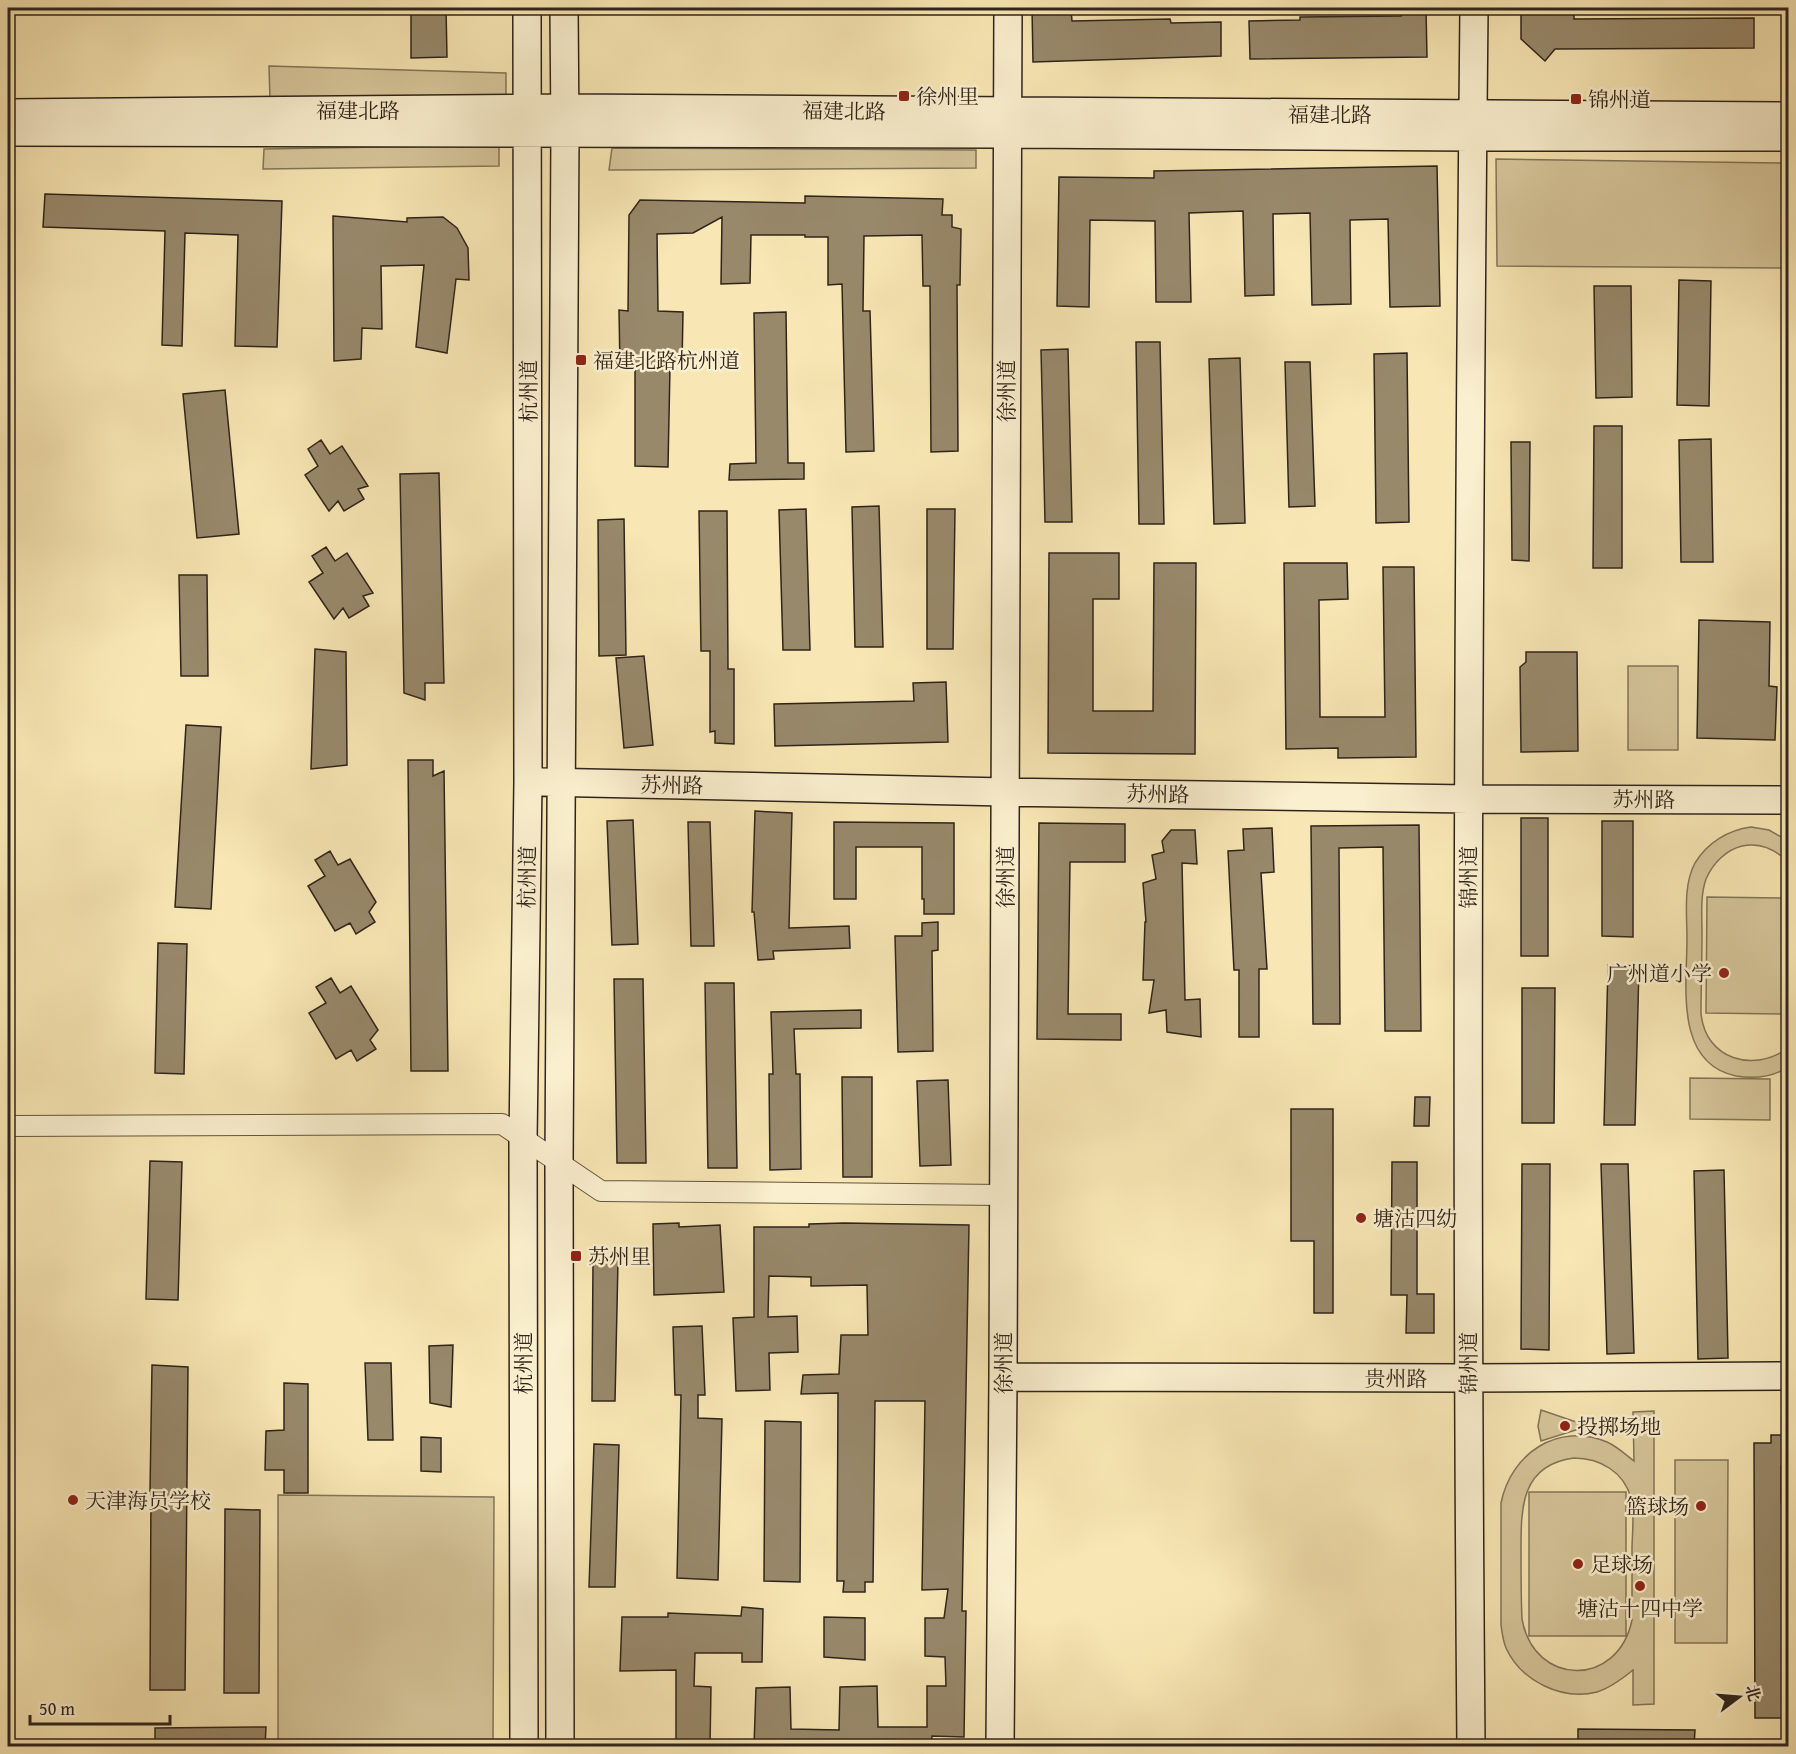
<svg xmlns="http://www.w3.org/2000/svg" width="1796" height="1754" font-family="'Gentium Book Plus','Noto Serif SC',serif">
	<rect width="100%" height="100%" fill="#f8e7b4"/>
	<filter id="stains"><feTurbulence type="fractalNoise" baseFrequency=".00333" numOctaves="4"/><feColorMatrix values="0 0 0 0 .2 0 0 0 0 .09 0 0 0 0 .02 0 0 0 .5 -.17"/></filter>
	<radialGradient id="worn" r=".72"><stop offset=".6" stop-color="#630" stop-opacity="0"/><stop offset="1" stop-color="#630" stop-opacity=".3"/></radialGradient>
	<!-- green -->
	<path fill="#d6c69a" stroke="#82755a" stroke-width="1.5" fill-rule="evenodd" d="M269 66 506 73V101L270 100Z
		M499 145V166L263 169 264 149Z
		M612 148 976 150V168L609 170Z
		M1496 159 1788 163V268L1497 266Z
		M1628 666H1678V750H1628Z
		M1751 827 1769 830 1788 841V862C1776 850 1760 842 1742 846 1726 850 1713 863 1706 879 1700 896 1702 916 1702 934 1702 960 1701 987 1701 1013 1705 1060 1754 1073 1788 1048V1067C1773 1077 1754 1079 1736 1076 1674 1063 1687 985 1687 939 1687 915 1683 885 1695 863 1707 843 1728 830 1751 827Z
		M1707 897 1788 898V1014L1706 1013Z
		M1690 1078 1770 1079V1120L1690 1119Z
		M1541 1410 1585 1425 1589 1422 1591 1424V1427L1588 1429 1585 1427 1541 1441 1538 1426Z
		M1654 1411V1704L1633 1705V1670C1622 1679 1610 1688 1597 1692 1562 1701 1521 1681 1506 1648 1503 1641 1502 1633 1501 1625V1503C1511 1453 1558 1422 1607 1442 1618 1447 1626 1455 1634 1461L1633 1412ZM1574 1458C1600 1458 1624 1472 1631 1498 1635 1514 1632 1533 1632 1550 1632 1573 1632 1596 1632 1620 1618 1688 1534 1687 1522 1619 1521 1598 1521 1576 1521 1555 1521 1511 1519 1465 1574 1458Z
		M1675 1460H1728L1727 1643H1675Z
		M1529 1492H1626V1636H1529Z
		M278 1495 494 1497 493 1746H278Z"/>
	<!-- building -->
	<path fill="#98896b" stroke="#2f241b" stroke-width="1.5" d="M411 8H446L447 57 411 58Z
		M1032 8H1071L1072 21 1170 19 1171 23 1221 22V56L1033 62Z
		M1401 8H1426L1427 57 1250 59 1249 21 1300 20V17L1401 16Z
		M1521 8H1574V19L1754 18V48L1555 49 1545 61 1521 39Z
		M1437 166 1440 306 1390 307 1388 219 1350 220 1351 304 1312 305 1310 213 1273 214 1274 295 1245 296 1243 211 1189 213 1191 302H1156L1155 221 1090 220 1089 307 1057 306 1059 177 1154 178V171Z
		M45 194 282 201 277 347 235 346 238 235 185 233 182 346 162 345 165 231 43 227Z
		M805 196 943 199 942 215H952V227L961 229 960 285H957L958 451 931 452 930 286H923L922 235 864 236 863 311H870L874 451 846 452 842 284 828 285V237H805V235H751L750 283 721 284 722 217 693 233 657 234 658 311 683 312 682 365 670 367 668 467 635 466V367L620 366 619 310 628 311 629 215 640 200 805 203Z
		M333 216 407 222V218L443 217 457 228 468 248 469 280 456 279 447 353 416 347 424 265 381 266 382 329 362 328 361 359 334 361Z
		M1679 280 1711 281 1709 406 1677 405Z
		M1594 286H1631L1632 397 1596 398Z
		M786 312 788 463H804V479L729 480 730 464 756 463 754 313Z
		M1136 342H1160L1164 524H1139Z
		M1068 349 1072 522H1045L1041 350Z
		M1407 353 1409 522 1376 523 1374 354Z
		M1240 358 1245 523 1214 524 1209 359Z
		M1285 362H1310L1315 506 1289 507Z
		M225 390 239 534 197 538 183 394Z
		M1594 426H1622V568H1593Z
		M1711 439 1713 562H1681L1679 440Z
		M321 440 330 454 342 446 368 486 358 489 364 499 344 511 338 501 329 511 305 475 318 466 308 449Z
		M1511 442H1530L1529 561 1512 560Z
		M439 473 444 683H425V700L404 693 400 474Z
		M879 506 883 647H855L852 507Z
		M806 509 810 650H783L779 510Z
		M927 509H955L953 649H927Z
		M699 511H727L728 669H734V744L715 743V731L710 732V651H701Z
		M624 519 626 655 599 656 598 520Z
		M326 547 335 561 347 553 373 593 363 596 369 606 349 618 343 608 334 619 309 582 323 573 312 556Z
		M1049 553H1119V599H1093V711H1153L1154 563H1196L1195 754 1048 753Z
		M1284 563H1347L1348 599 1319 600 1320 717H1385L1383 567H1414L1416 757 1338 758V748L1286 749Z
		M179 575H207L208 676H181Z
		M1699 620 1770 622 1769 686 1777 687 1775 740 1697 738Z
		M315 649 346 652 347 765 311 769Z
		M1526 652H1577L1578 751 1521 752 1520 667 1526 662Z
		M644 656 653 745 624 748 616 658Z
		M946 682 948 742 775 746 774 704 914 701 913 683Z
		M186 725 221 727 211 909 175 907Z
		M408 760H433V776L444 771 448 1071H411Z
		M755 811 792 813 789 928 849 926 850 948 773 951 774 959 758 960 754 912H752Z
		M1521 818H1548V956H1521Z
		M633 820 638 944 612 945 607 821Z
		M1602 821H1633V937L1602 936Z
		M688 822H710L714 946H691Z
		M834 822 954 823V914H924V899H922V847H856V899H834Z
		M1039 823 1125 824V862H1070L1068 1014H1121V1040L1037 1039Z
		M1419 825 1421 1031H1385L1383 847 1339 848 1340 1024H1313L1311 826Z
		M1272 828 1274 872 1261 873 1267 969H1259V1037H1239V970H1234L1228 851 1244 850 1243 829Z
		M1171 830H1195L1197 864 1182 863 1185 1000 1200 999 1201 1037 1167 1032 1166 1010 1149 1013 1154 980H1143L1145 922H1146L1143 883 1156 879 1152 855 1164 852 1162 841Z
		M330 851 338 865 350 859 376 902 369 912 375 922 356 934 350 923 335 931 308 886 325 876 315 860Z
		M938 922V950L932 951 933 1051 898 1052 895 936H922V923Z
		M158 943 187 944 184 1074 155 1073Z
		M1608 965 1639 966 1635 1125H1604Z
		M331 978 340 993 351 986 378 1030 370 1040 376 1049 357 1061 351 1050 336 1059 309 1013 326 1003 316 987Z
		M614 979H643L646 1163H617Z
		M705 983H734L737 1168H708Z
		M1522 988H1555L1554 1123H1522Z
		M861 1010V1028L794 1029 796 1074H800L801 1169 770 1170 769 1074H773L771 1012Z
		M842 1077H872V1177H843Z
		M948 1080 951 1165 920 1166 917 1081Z
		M1415 1097H1430L1429 1126H1414Z
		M1291 1109H1333V1313H1314V1241H1291Z
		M150 1161 182 1162 178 1300 146 1299Z
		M1392 1162H1417V1294H1434V1333H1406L1407 1295H1391Z
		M1522 1164H1550L1549 1350 1521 1349Z
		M1601 1164H1628L1634 1353 1607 1354Z
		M1724 1170 1728 1358 1698 1359 1694 1171Z
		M679 1223V1227L720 1225 724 1292 654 1295 653 1224Z
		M844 1223 969 1225 962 1611H966L964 1737 932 1736 931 1746H754L756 1688 790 1687 791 1729 839 1730 840 1687 877 1686 878 1727H927V1686H946L945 1657 925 1656V1618H944L948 1589 922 1590 925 1401H875L873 1582H865V1592H843L844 1581H837L838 1393 801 1394 803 1375 839 1374 841 1335H868L867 1285 811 1286V1277L769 1276 768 1317 797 1316 798 1352 769 1353 770 1390 736 1391 733 1318 754 1317V1227H809V1224Z
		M593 1260 618 1261 615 1401H592Z
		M702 1326 705 1395H698V1418L722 1419 718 1580 677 1578 681 1395H675L673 1327Z
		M453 1345 451 1407 430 1403 429 1346Z
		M365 1363H391L393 1440H368Z
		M152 1365 188 1367 185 1690H150L151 1491H150Z
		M284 1383 308 1384V1493H284V1470H265L266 1431 284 1430Z
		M765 1421 801 1422 800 1582 764 1581Z
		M1771 1435H1788V1466H1781V1503H1788V1718H1755L1754 1443H1771Z
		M421 1437 441 1438V1472L421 1471Z
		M594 1444 619 1445 615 1587H589Z
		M225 1509 260 1510 259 1693H224Z
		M742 1607 763 1609 762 1662H742V1653H695L694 1686 711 1687 710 1746H676V1670L620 1671 622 1617H668V1613L741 1616Z
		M824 1617 865 1618V1660L824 1657Z
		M266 1727 265 1746H155V1728Z
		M1578 1729 1695 1730 1694 1746H1578Z"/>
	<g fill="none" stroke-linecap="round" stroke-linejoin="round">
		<defs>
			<path id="street" d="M8 1126 502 1124 601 1191 1003 1195"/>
			<path id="secondary" d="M8 113 564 108 1788 116
				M8 132 1007 134 1472 137H1788
				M542 782 1005 792 1469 799 1788 800
				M1003 1377 1468 1378 1788 1376
				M524 1746 523 1140 528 782 527 8
				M560 1746 559 1165 565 133 564 8
				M1000 1746 1003 1377 1008 8
				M1471 1746C1466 1167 1468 587 1474 8"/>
		</defs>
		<!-- street casing -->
		<use href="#street" stroke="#615541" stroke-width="22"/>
		<!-- secondary casing -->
		<use href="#secondary" stroke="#2f241b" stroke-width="30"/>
		<!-- street -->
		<use href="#street" stroke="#faefce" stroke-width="20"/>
		<!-- secondary -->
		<use href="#secondary" stroke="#faefce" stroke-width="27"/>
	</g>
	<!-- markers -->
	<g fill="#8f2418" stroke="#faefce" stroke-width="2">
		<rect x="898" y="90" width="12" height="12" rx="3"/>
		<rect x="1570" y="93" width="12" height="12" rx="3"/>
		<rect x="575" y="354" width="12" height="12" rx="3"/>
		<circle cx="1724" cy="973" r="6"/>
		<circle cx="1361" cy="1218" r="6"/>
		<rect x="570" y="1250" width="12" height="12" rx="3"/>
		<circle cx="1565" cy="1426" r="6"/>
		<circle cx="73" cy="1500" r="6"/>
		<circle cx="1701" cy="1506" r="6"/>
		<circle cx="1578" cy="1564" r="6"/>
		<circle cx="1640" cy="1586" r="6"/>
	</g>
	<g text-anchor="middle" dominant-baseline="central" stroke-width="5" stroke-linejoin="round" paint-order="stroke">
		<!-- poi labels -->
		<g font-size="21" fill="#2f241b" stroke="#faefce" text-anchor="start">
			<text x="916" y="96">徐州里</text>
			<text x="1588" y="99">锦州道</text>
			<text x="593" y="360">福建北路杭州道</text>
			<text x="1712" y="973" text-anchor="end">广州道小学</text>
			<text x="1373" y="1218">塘沽四幼</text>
			<text x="588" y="1256">苏州里</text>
			<text x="1577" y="1426">投掷场地</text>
			<text x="85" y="1500">天津海员学校</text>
			<text x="1689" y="1506" text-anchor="end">篮球场</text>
			<text x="1590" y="1564">足球场</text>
			<text x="1640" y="1608" text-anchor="middle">塘沽十四中学</text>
		</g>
		<!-- street labels -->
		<g font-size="21" fill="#2f241b" stroke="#faefce">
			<text x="358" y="110">福建北路</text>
			<text transform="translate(844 111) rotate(1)">福建北路</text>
			<text x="1330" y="114">福建北路</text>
			<text transform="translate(528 391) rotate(-90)">杭州道</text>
			<text transform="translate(1006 391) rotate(-90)">徐州道</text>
			<text transform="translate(672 785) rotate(1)">苏州路</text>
			<text transform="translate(1158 794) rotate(1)">苏州路</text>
			<text x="1644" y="799">苏州路</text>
			<text transform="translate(527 877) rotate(-89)">杭州道</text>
			<text transform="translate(1005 877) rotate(-90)">徐州道</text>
			<text transform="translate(1468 877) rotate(-90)">锦州道</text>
			<text transform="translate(523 1363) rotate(-90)">杭州道</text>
			<text transform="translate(1003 1363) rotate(-90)">徐州道</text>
			<text transform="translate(1468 1363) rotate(-90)">锦州道</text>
			<text x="1396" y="1378">贵州路</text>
		</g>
	</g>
	<!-- margin -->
	<rect width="1796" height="1754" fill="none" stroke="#f8e7b4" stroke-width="30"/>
	<rect x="9" y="9" width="1778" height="1736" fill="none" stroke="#2f241b" stroke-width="3"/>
	<rect x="15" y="15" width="1766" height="1724" fill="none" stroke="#2f241b" stroke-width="1.5"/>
	<!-- north arrow -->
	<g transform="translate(1739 1697) rotate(74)" stroke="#faefce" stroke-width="4.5" paint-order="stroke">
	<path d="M0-4.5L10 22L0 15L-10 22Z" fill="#2f241b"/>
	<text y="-9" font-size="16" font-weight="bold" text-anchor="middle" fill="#2f241b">北</text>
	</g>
	<!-- scale -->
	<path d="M30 1715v9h140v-9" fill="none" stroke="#2f241b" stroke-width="3"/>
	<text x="39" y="1715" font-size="18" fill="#2f241b" stroke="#faefce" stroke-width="4.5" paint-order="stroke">50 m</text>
	<rect width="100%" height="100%" filter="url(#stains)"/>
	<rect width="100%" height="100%" fill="url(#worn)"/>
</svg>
